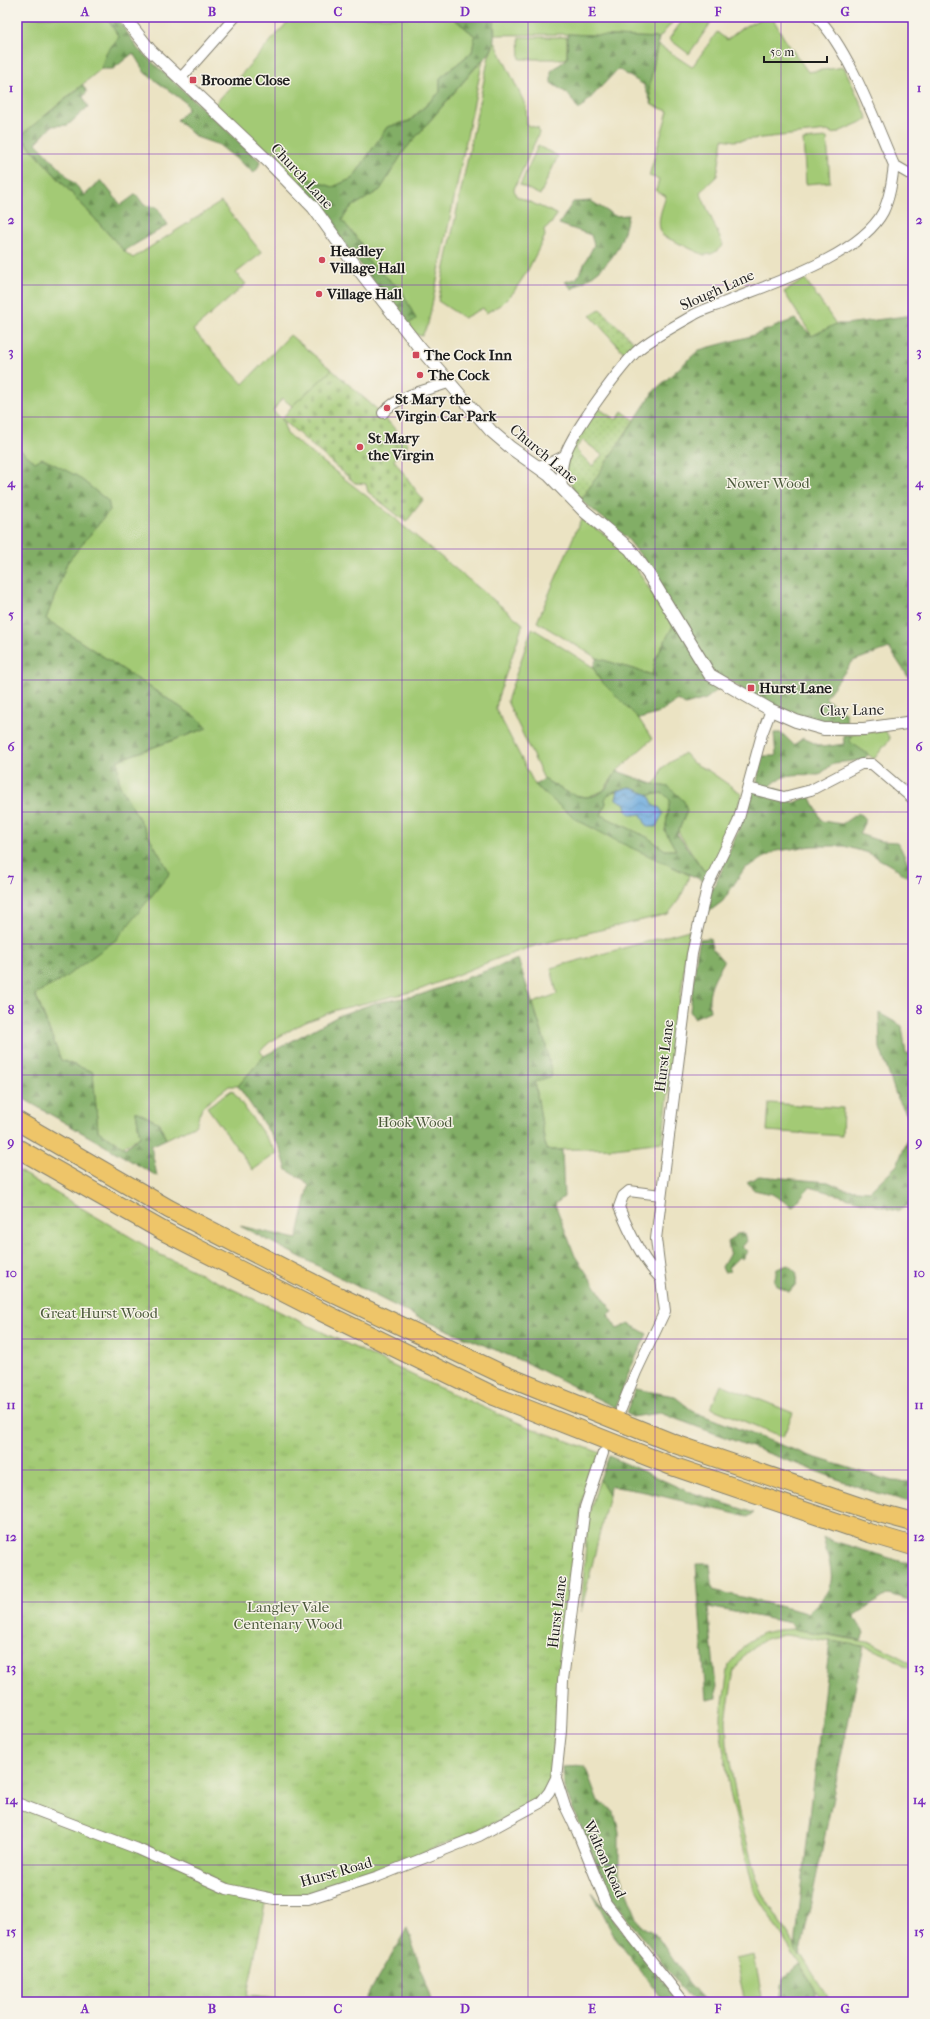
<svg xmlns="http://www.w3.org/2000/svg" width="930" height="2019" font-family="'IM FELL French Canon',serif">
	<defs>
		<pattern id="forest-firs" width="22" height="20" patternUnits="userSpaceOnUse"><rect width="22" height="20" fill="#82ae66"/><path d="M5 1l3.5 6h-7zM16 11l3.5 6h-7z" fill="#6a8d53"/></pattern>
		<pattern id="cemetery-stones" width="16" height="16" patternUnits="userSpaceOnUse"><rect width="16" height="16" fill="#a3ca75"/><path d="M2 7V4a2 2 0 0 1 4 0v3zM10 15v-3a2 2 0 0 1 4 0v3z" fill="#8cad65"/></pattern>
		<pattern id="park-tufts" width="24" height="20" patternUnits="userSpaceOnUse"><rect width="24" height="20" fill="#a3ca75"/><path d="M3 7l-1-3M5 7V3M7 7l1-3M15 17l-1-3M17 17v-4M19 17l1-3" fill="none" stroke="#8cad65"/></pattern>
		<pattern id="garden-dots" width="8" height="8" patternUnits="userSpaceOnUse"><rect width="8" height="8" fill="#a3ca75"/><path d="M2 2h.1M6 6h.1" fill="none" stroke="#8cad65" stroke-width="1.8" stroke-linecap="round"/></pattern>
		<pattern id="water-waves" width="16" height="10" patternUnits="userSpaceOnUse"><rect width="16" height="10" fill="#6ba9dd"/><path d="M0 5q4-4 8 0t8 0" fill="none" stroke="#5789b2"/></pattern>
	</defs>
	<rect width="100%" height="100%" fill="#f7f3e8"/>
	<filter id="ink" filterUnits="userSpaceOnUse"><feTurbulence type="fractalNoise" baseFrequency=".025" numOctaves="2"/><feDisplacementMap in="SourceGraphic" scale="8" xChannelSelector="R" yChannelSelector="G"/><feConvolveMatrix kernelMatrix="1 2 1 2 8 2 1 2 1" color-interpolation-filters="sRGB"/></filter>
	<filter id="wash" filterUnits="userSpaceOnUse"><feTurbulence type="fractalNoise" baseFrequency=".012" numOctaves="4" result="noise"/><feDisplacementMap in="SourceGraphic" scale="16" xChannelSelector="R" yChannelSelector="G"/><feGaussianBlur stdDeviation="0.9" result="paint"/><feColorMatrix in="noise" values="0 0 0 0 0 0 0 0 0 0 0 0 0 0 0 0 0 1.4 0 .05"/><feComposite in="paint" operator="in"/></filter>
	<g filter="url(#wash)">
		<rect width="100%" height="100%" fill="#ebe3c3"/>
		<!-- grass -->
		<path fill="#a3ca75" stroke="#607348" d="M17 17H106L119 37 106 53 101 69 17 139Z
			M292 17H452L475 36 472 52 440 78V92L409 121 387 127 353 178 333 187 305 178 300 184 215 104Z
			M494 17H677L659 38 568 34 495 35Z
			M685 17H715L689 54 669 39Z
			M765 17H772L784 38 808 72 844 67 868 119 834 134 827 131 734 141 723 139 717 176 700 192 723 245C717 251 713 255 704 255L663 236C655 223 662 210 666 196L656 191 659 179 649 176 668 111 652 105 649 88 657 44 692 67 717 32 727 40 742 28Z
			M519 37H567V59H520Z
			M495 42 526 106 527 125 538 128 539 133 514 189 516 196 557 214 551 224 544 229 545 236 528 270 513 293 502 304 486 313 483 308 464 318 438 301 489 56Z
			M483 59 428 324 422 336 417 335 407 325 402 291 367 260 360 242 342 220 350 208 380 190 404 151Z
			M827 138 830 182 806 184 803 140Z
			M25 142 124 251 133 258 221 202 262 253 236 273 246 284 193 330 243 384 290 335 332 370 292 406 282 398 273 411 282 419 287 434 396 519 402 525 523 624 498 697 496 709 535 785 581 822 689 875C685 891 678 902 668 914L537 945 499 958 419 990 336 1010 301 1024 270 1042 260 1051 264 1056 238 1086H229L202 1107 196 1125 166 1139 159 1123 136 1112 140 1137 123 1146 98 1131 93 1072 61 1060 35 993 60 981 170 873 119 784 118 760 207 728 200 720 46 619 67 563 110 510 108 501 77 476 35 463 17 447V148Z
			M538 146 558 156 540 195 520 185Z
			M805 279 836 324 812 336 784 292Z
			M581 519 610 538 629 557 673 626 655 660 653 675 597 658 537 622Z
			M532 628 593 667 600 680 639 719 652 739 617 771 603 791 587 797 570 794 544 779 507 701Z
			M885 730 890 739 874 759 850 742 851 735Z
			M684 753 693 763 709 771 742 794 733 824 714 868 704 871 678 832 687 811 653 784 659 778 662 768Z
			M618 791 616 799 626 804 632 815 641 814 647 827 660 808 654 806 649 795 663 793 670 800 665 831 676 850H665L647 837 601 815 606 803 605 799 612 792Z
			M689 930 662 1142 614 1148 546 1150 535 1081 552 1076 545 1042 533 1003 557 994 551 968Z
			M232 1090 277 1153 253 1170 207 1107Z
			M769 1103 843 1108 842 1136 767 1131Z
			M721 1384 793 1413 783 1437 711 1408Z
			M600 1479 609 1494 581 1612 588 1516Z
			M794 1629 873 1643 913 1664V1671L884 1654 864 1646 785 1635 768 1638 755 1646 744 1655 734 1670 726 1720 727 1744 739 1814 756 1877 765 1898 831 2002H823L754 1891 730 1793 721 1735V1715L729 1664 748 1642 762 1633 778 1630Z
			M754 1955 762 1997 745 2001 735 1959Z"/>
		<!-- forest -->
		<path fill="url(#forest-firs)" stroke="#4f6541" fill-rule="evenodd" d="M106 17H117L138 49 260 161 258 168 254 173 219 145 196 137 177 120 188 109 185 102 145 73 133 53 113 69H101L106 53 119 37Z
			M452 17H494C493 39 499 48 479 63L404 151 380 190 350 208 342 220 360 242 367 260 402 291 416 319 407 325 347 247 314 199 300 184 305 178 333 187 353 178 387 127 410 121 440 92V78L472 52 475 36Z
			M568 34 659 38 649 88 652 105 644 85 618 69 579 110 568 94 551 83V71L567 59Z
			M83 85 87 92 83 97 88 107 68 125 52 126 36 143 85 195 101 180 121 205 136 194 144 205 157 207 168 225 124 251 20 136Z
			M591 201 615 216 628 215C620 256 607 268 572 289L565 282 577 278 594 245 591 235 559 224 573 202Z
			M913 315V684L889 648 853 661 825 698 846 714 847 725 819 723 769 705 729 681 706 699 685 705 678 700 657 714 639 719 600 680 593 667 597 658 652 675 655 660 673 626 649 566 626 537 581 500 654 391 699 350 751 336 795 319 812 336 836 324H846Z
			M17 447 35 462 42 458 77 476 108 501 110 510 67 563 46 619 200 720 207 728 118 760 119 784 170 873 117 939 60 981 35 994 61 1060 93 1072 98 1131 125 1148 140 1137 136 1111 159 1123 166 1139 151 1146 157 1176 17 1095Z
			M774 733H782L794 745 803 738 823 747 844 744 843 735H851L850 742 868 754 864 760 834 763 819 775C800 775 784 771 770 787L783 791 793 803 810 796 822 821 842 824 858 813 866 819 859 834 880 841 897 842C904 852 904 859 913 869V872L908 877 890 865 868 853 844 846H812L776 851 744 869 723 901 706 914 709 895 721 872 743 818 747 800 757 784 761 756H776Z
			M617 771 653 784 669 787 684 801 687 811 677 834 704 871 714 868 706 882 621 843 575 819 535 785 544 779C561 789 582 805 602 792 608 788 613 777 617 771ZM629 787 649 795 663 793 670 800 665 831 676 850H665L647 837 601 815 606 803 605 799 612 792Z
			M710 938 712 948 724 962C714 978 706 991 710 1011L694 1018 690 1011 697 953 700 939Z
			M518 959 545 1042 552 1076 535 1082 546 1150H562L564 1197 555 1204 575 1256 613 1312 608 1315 617 1329 629 1324 647 1334 630 1369 616 1408 529 1364 417 1317 240 1226 297 1239 309 1186 304 1180 287 1170 280 1148 238 1086 264 1056 340 1015 375 1003 420 995Z
			M879 1013 902 1026 906 1054 913 1052V1126L896 1095 880 1048Z
			M913 1126V1203L897 1211 809 1187 793 1207 772 1194 754 1190 747 1182 759 1176 828 1182 844 1189 870 1191 897 1165Z
			M744 1233 747 1241 742 1247 748 1251 742 1259 739 1257 728 1268 731 1271 724 1272 722 1267 730 1253 728 1242 737 1234Z
			M788 1265 797 1273 796 1284 789 1292 776 1285 774 1282 777 1269Z
			M635 1389 674 1396 694 1412 813 1457 892 1481 913 1482V1503L864 1489 660 1413 632 1417 626 1413Z
			M609 1456 687 1491 754 1513 748 1517 645 1492 610 1486 609 1494 600 1479Z
			M823 1538 913 1565V1601L888 1594 854 1616 864 1633 861 1640 794 1629 791 1623 708 1607 717 1698 706 1700 696 1564H710L713 1590 807 1613C840 1585 833 1577 823 1538Z
			M830 1641 864 1646 800 1956 795 1948Z
			M585 1766 598 1801 614 1811 619 1833V1873L640 1925 655 1933 689 1983 706 2002H693L609 1894 564 1788 563 1767Z
			M592 1892 679 2002H665L616 1939Z
			M407 1928 432 2002H364Z
			M799 1965 815 1989V2002H780L783 1979Z"/>
		<!-- cemetery -->
		<path fill="url(#cemetery-stones)" stroke="#607348" d="M332 370 379 411 408 444 394 460 423 500 406 522 368 492 366 484 355 483 282 419 292 406Z"/>
		<!-- park -->
		<path fill="url(#park-tufts)" stroke="#607348" d="M17 1170 161 1255 431 1384 528 1427 601 1453 583 1496 564 1625 551 1781 540 1799 517 1813 369 1876 319 1892 282 1896 267 1895 247 1995 318 2002H17Z"/>
		<!-- garden -->
		<path fill="url(#garden-dots)" stroke="#607348" fill-rule="evenodd" d="M600 309 638 346 628 357 590 315Z
			M598 408 616 420 622 411 634 420 581 500C576 492 568 482 566 472 563 453 587 424 598 408ZM583 440 602 455 592 466 575 449Z"/>
		<!-- water -->
		<path fill="url(#water-waves)" stroke="#44627c" d="M629 787 649 795 654 806 660 808 663 814 656 827H647L641 814 632 815 627 812 626 804 616 799 618 791Z"/>
	</g>
	<g filter="url(#ink)">
		<g fill="none" stroke-linecap="round" stroke-linejoin="round">
			<defs>
				<path id="minor" d="M817 17C850 51 875 122 894 165
					M180 79 235 17
					M894 165 913 176
					M383 413C398 395 427 390 448 383
					M537 466 550 463 564 456
					M562 488C558 456 573 437 590 411 604 391 619 369 636 352 648 340 677 325 692 316 701 310 713 307 723 303 769 284 859 257 883 212 890 197 892 181 894 165
					M748 788 784 797 811 790 861 764H872L913 799
					M661 1195 629 1191 623 1196 619 1207C629 1232 642 1260 661 1279
					M621 1409 636 1372 665 1311 656 1239 692 954 707 887 738 822 762 734 771 710
					M556 1778 565 1806 577 1831 606 1903 684 2002
					M17 1803 138 1849 227 1889 274 1899H308L379 1876 479 1836 540 1803 549 1792 556 1778 561 1731 563 1680 585 1507 603 1453"/>
				<path id="tertiary" d="M124 17 150 50 270 163 313 207 352 261 419 347 491 431 511 448 549 475 584 511 630 549 649 575 710 675 771 710 796 721 824 729H864L913 722"/>
				<path id="motorway" d="M17 1121 169 1209 328 1291 502 1374 675 1444 872 1511 913 1522
					M17 1148 163 1231 324 1313 494 1396 669 1465 869 1533 913 1546"/>
			</defs>
			<!-- minor casing -->
			<use href="#minor" stroke="#848070" stroke-width="12"/>
			<!-- tertiary casing -->
			<use href="#tertiary" stroke="#848070" stroke-width="14"/>
			<!-- motorway casing -->
			<use href="#motorway" stroke="#848070" stroke-width="20"/>
			<!-- minor -->
			<use href="#minor" stroke="#fff" stroke-width="10"/>
			<!-- tertiary -->
			<use href="#tertiary" stroke="#fff" stroke-width="12"/>
			<!-- motorway -->
			<use href="#motorway" stroke="#eec569" stroke-width="18"/>
		</g>
	</g>
	<!-- grid -->
	<path fill="none" stroke="#7b2cbf" stroke-width="1" stroke-opacity="0.55" d="M149 17V2002M275 17V2002M402 17V2002M528 17V2002M655 17V2002M781 17V2002M17 154H913M17 285H913M17 417H913M17 549H913M17 680H913M17 812H913M17 944H913M17 1075H913M17 1207H913M17 1339H913M17 1470H913M17 1602H913M17 1734H913M17 1865H913"/>
	<!-- markers -->
	<g fill="#d1495b" stroke="#f7f3e8" stroke-width="1.5">
		<rect x="189" y="76" width="8" height="8" rx="2"/>
		<circle cx="322" cy="260" r="4"/>
		<circle cx="319" cy="294" r="4"/>
		<rect x="412" y="351" width="8" height="8" rx="2"/>
		<circle cx="420" cy="375" r="4"/>
		<circle cx="387" cy="408" r="4"/>
		<circle cx="360" cy="447" r="4"/>
		<rect x="747" y="684" width="8" height="8" rx="2"/>
	</g>
	<g text-anchor="middle" dominant-baseline="central" stroke-width="3" stroke-linejoin="round" paint-order="stroke">
		<!-- poi labels -->
		<g font-size="15" font-weight="bold" fill="#1c1c1c" stroke="#f7f3e8" text-anchor="start">
			<text x="201" y="80">Broome Close</text>
			<text x="330" y="251">Headley<tspan x="330" dy="17">Village Hall</tspan></text>
			<text x="327" y="294">Village Hall</text>
			<text x="424" y="355">The Cock Inn</text>
			<text x="428" y="375">The Cock</text>
			<text x="395" y="399">St Mary the<tspan x="395" dy="17">Virgin Car Park</tspan></text>
			<text x="368" y="438">St Mary<tspan x="368" dy="17">the Virgin</tspan></text>
			<text x="759" y="688">Hurst Lane</text>
		</g>
		<!-- street labels -->
		<g font-size="15" fill="#1c1c1c" stroke="#f7f3e8">
			<text transform="translate(302 176) rotate(47)">Church Lane</text>
			<text transform="translate(717 290) rotate(-24)">Slough Lane</text>
			<text transform="translate(544 454) rotate(40)">Church Lane</text>
			<text transform="translate(852 710) rotate(-1)">Clay Lane</text>
			<text transform="translate(664 1056) rotate(-83)">Hurst Lane</text>
			<text transform="translate(557 1612) rotate(-83)">Hurst Lane</text>
			<text transform="translate(605 1859) rotate(66)">Walton Road</text>
			<text transform="translate(336 1872) rotate(-16)">Hurst Road</text>
		</g>
		<!-- park labels -->
		<g font-size="15" fill="#4b593b" stroke="#f7f3e8">
			<text x="768" y="483">Nower Wood</text>
			<text x="415" y="1122">Hook Wood</text>
			<text x="99" y="1313">Great Hurst Wood</text>
			<text x="288" y="1607">Langley Vale<tspan x="288" dy="17">Centenary Wood</tspan></text>
		</g>
	</g>
	<!-- margin -->
	<rect width="930" height="2019" fill="none" stroke="#f7f3e8" stroke-width="44"/>
	<!-- scale -->
	<path d="M764 56v6h63v-6" fill="none" stroke="#1c1c1c" stroke-width="2"/>
	<text x="770" y="56" font-size="12" fill="#1c1c1c" stroke="#f7f3e8" stroke-width="3" paint-order="stroke">50 m</text>
	<rect x="22" y="22" width="886" height="1975" fill="none" stroke="#7b2cbf" stroke-width="1.5"/>
	<g font-size="13" text-anchor="middle" font-weight="bold" fill="#7b2cbf">
		<text x="85" y="16">A</text>
		<text x="212" y="16">B</text>
		<text x="338" y="16">C</text>
		<text x="465" y="16">D</text>
		<text x="592" y="16">E</text>
		<text x="718" y="16">F</text>
		<text x="845" y="16">G</text>
		<text x="11" y="92">1</text>
		<text x="919" y="92">1</text>
		<text x="11" y="224">2</text>
		<text x="919" y="224">2</text>
		<text x="11" y="356">3</text>
		<text x="919" y="356">3</text>
		<text x="11" y="487">4</text>
		<text x="919" y="487">4</text>
		<text x="11" y="619">5</text>
		<text x="919" y="619">5</text>
		<text x="11" y="751">6</text>
		<text x="919" y="751">6</text>
		<text x="11" y="882">7</text>
		<text x="919" y="882">7</text>
		<text x="11" y="1014">8</text>
		<text x="919" y="1014">8</text>
		<text x="11" y="1146">9</text>
		<text x="919" y="1146">9</text>
		<text x="11" y="1277">10</text>
		<text x="919" y="1277">10</text>
		<text x="11" y="1409">11</text>
		<text x="919" y="1409">11</text>
		<text x="11" y="1541">12</text>
		<text x="919" y="1541">12</text>
		<text x="11" y="1672">13</text>
		<text x="919" y="1672">13</text>
		<text x="11" y="1804">14</text>
		<text x="919" y="1804">14</text>
		<text x="11" y="1936">15</text>
		<text x="919" y="1936">15</text>
		<text x="85" y="2013">A</text>
		<text x="212" y="2013">B</text>
		<text x="338" y="2013">C</text>
		<text x="465" y="2013">D</text>
		<text x="592" y="2013">E</text>
		<text x="718" y="2013">F</text>
		<text x="845" y="2013">G</text>
	</g>
</svg>
